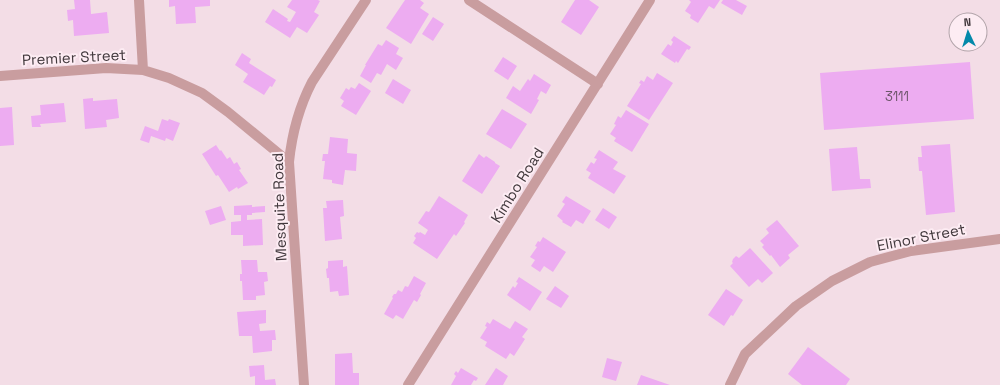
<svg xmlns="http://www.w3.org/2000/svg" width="1000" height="385" font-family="'Space Grotesk',sans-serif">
	<rect width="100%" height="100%" fill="#f3dde6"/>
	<!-- building -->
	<path fill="#edacf1" d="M74 0H90L91 14 107 12 109 33 74 36 73 20 68 21 67 10 75 9Z
		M169 0H210V6L195 7 196 23 176 24 175 6 169 7Z
		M292 0H318L320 1 314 12 319 15 307 33 297 27 290 38 265 22 273 9 288 19 287 21 290 22 296 12 287 7Z
		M405 0H420L424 3 420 8 429 14 411 44 386 28Z
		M575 0H589L599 7 581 35 561 22Z
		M689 0H720L714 9 709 6 698 23 690 18 691 15 685 11 691 2Z
		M723 0H736L747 6 742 15 721 3Z
		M433 17 444 24 433 41 422 34Z
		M674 36 691 47 689 50 687 49 678 63 676 61 675 63 661 54 668 44 671 46 673 42 671 40Z
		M386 40 399 48 396 54 403 58 396 70 387 64 381 75 377 73 371 83 360 76 366 65H365L378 44 382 46Z
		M242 53 251 59 249 63 276 80 272 87 270 86 264 95 243 82 248 74 235 65Z
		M503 57 517 66 508 80 494 71Z
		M970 62 974 119 824 130 820 73Z
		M657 73 673 83 649 120 627 106 641 84 639 83 641 80 644 82 647 76 653 80Z
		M534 74 551 85 546 94 541 91 537 99 539 100 531 114 506 98 513 86 520 91 528 79 530 81Z
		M393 79 411 90 403 104 385 93Z
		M359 83 371 91 356 115 341 106 344 101 340 98 346 88 349 90 351 87 355 89Z
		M93 98V101L117 99 119 118 106 120 107 127 85 129 83 99Z
		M64 103 66 122 40 124 41 127H32L31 116 41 115 40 105Z
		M12 107 14 145 0 146V108Z
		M502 109 527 124 511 149 486 134Z
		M626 110 649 124 632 152 614 141 616 138 610 134 616 125 614 124 618 116 621 118Z
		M162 119 168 121 169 119 180 123 173 141 166 138 165 141 151 136 149 143 140 140 145 126 158 131Z
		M330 137 348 139 347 153 357 154 356 171 345 170 343 185 332 183V180L323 179 325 161H322L323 154H328Z
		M950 144 955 212 926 215 922 171H919L918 157H922L921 146Z
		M216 145 220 151 221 150 227 159 230 157 234 164 237 162 241 169 239 170 248 183 238 189 237 187 229 192 218 175 216 176 202 154Z
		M857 147 860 179H870L871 188 832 191 829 149Z
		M599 150 618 162 613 169 626 176 614 194 588 178 591 173 586 170 591 162 594 164 597 159 594 158Z
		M479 154 484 158 486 156 495 162V163L500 166 482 194 462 181Z
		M439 196 468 215 464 222 465 223 456 236 454 234 437 259 413 243 416 238 414 236 417 232 419 233 420 232 425 235 428 230 418 223 426 211 429 212Z
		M566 196 591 211 583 224 576 220 571 227 562 222 563 221 557 216 565 204 562 202Z
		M343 200 344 216 340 217 342 239 325 241 323 208H327L326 201Z
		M252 205V207L265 206V212L252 213V215H247V220L262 219 263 245 243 246V235H231V222L241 221V215H234V206Z
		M221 206 226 220 210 225 205 211Z
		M603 208 617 217 609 229 595 220Z
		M777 220 799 246 788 255 790 258 780 267 771 255 770 256 762 247 764 245 760 241 769 233 766 229Z
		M543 237 566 252 553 272 544 266 540 272 531 266 535 260 530 257 537 247 535 246 538 241 540 242Z
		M750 248 773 273 762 283 758 279 749 287 730 266 733 263 732 262 733 259 736 256 739 258Z
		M241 260H257L258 272H267L268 281 264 282 265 295 256 296V300H243L242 281H240V274H242Z
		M343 260V267L347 266 349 295 339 296 338 291 330 292 329 278H327L326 269 328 268V261Z
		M414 276 426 283 420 294 421 295 417 302 414 300 403 319 396 315 393 319 384 314 393 298 392 297 394 294H396L398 290 402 292 405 286 408 287Z
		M519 277 542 292 530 311 507 295 513 286 515 288 518 283 516 282Z
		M555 286 569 296 561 308 546 299Z
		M726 289 743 300 733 316 731 315 724 326 708 315Z
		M266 310V323L259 324 260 331 275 330 276 340H272V351L253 353 252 336H239L237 312Z
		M493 319 510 329 515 321 528 329 522 337 525 339 514 356 510 353 506 359 485 346 487 342 480 338 487 327 485 326 487 322 490 324Z
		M808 347 850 379 846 385H802L788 374Z
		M352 353 353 373H359V385H335V354Z
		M607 358 622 362 616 381 602 377Z
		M264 365 265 380 275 379 276 385H255V376L250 377 249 366Z
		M461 368 478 378 476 381 474 380 471 385H451L456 376 454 374 456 371 458 373Z
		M496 368 508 376 503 385H485Z
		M641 375 670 385H637Z"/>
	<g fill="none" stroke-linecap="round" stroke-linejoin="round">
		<!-- minor -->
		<path stroke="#c99d9f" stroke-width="10" d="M139 0 143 70
			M469 0 598 84
			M0 76 106 68 143 70 169 78 202 93 228 112 289 162
			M304 385 289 162C292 133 299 107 312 82L366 0
			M408 385 650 0
			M730 385 745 354 796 306 832 281 870 262 911 251 1000 239"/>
	</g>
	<g text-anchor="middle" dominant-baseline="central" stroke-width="4" stroke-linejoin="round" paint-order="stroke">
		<!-- number labels -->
		<g font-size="13" fill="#6d566a">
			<text x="897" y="96">3111</text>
		</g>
		<!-- street labels -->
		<g font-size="15" fill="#42393d" stroke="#fdecf3">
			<text transform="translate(74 57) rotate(-3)">Premier Street</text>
			<text transform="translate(517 185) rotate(-58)">Kimbo Road</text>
			<text transform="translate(279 207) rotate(-92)">Mesquite Road</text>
			<text transform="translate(921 237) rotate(-11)">Elinor Street</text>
		</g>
	</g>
	<!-- north arrow -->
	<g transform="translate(968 32) rotate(356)"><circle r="19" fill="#fdecf3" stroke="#b2a4aa"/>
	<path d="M0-3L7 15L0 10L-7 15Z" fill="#0489aa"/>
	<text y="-6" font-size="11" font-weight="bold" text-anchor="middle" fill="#42393d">N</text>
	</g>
</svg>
